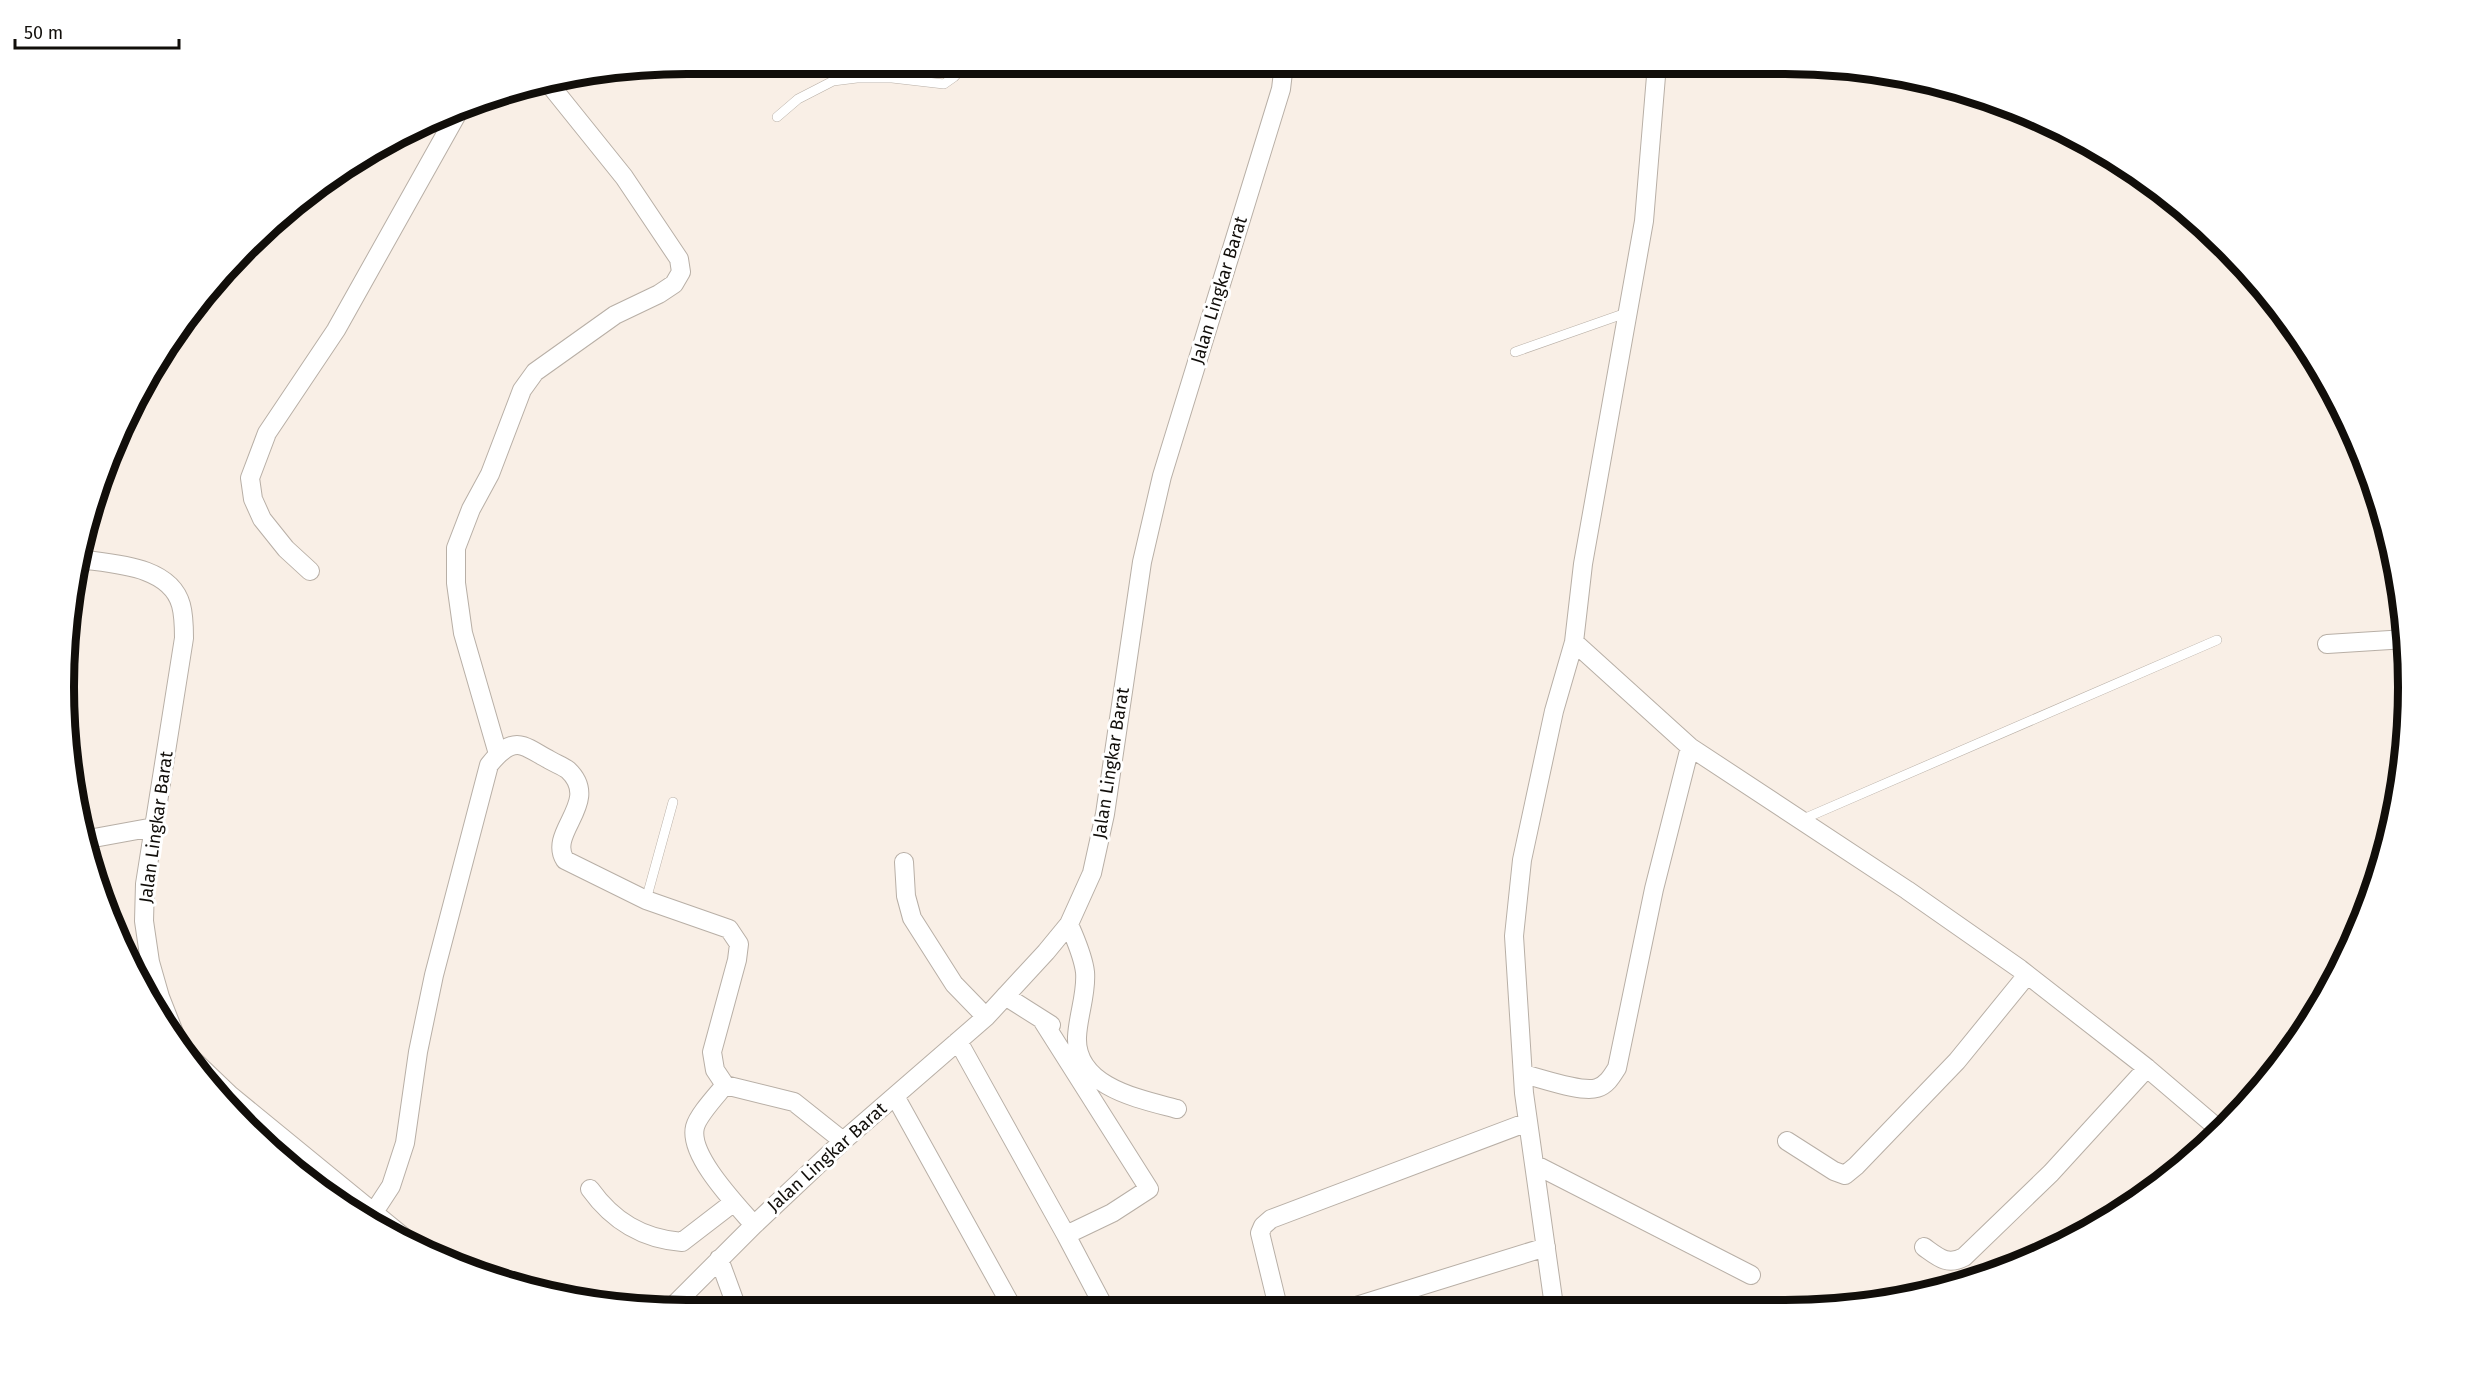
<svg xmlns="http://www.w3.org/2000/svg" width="2471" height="1373" font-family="'Fira Sans',sans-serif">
	<rect width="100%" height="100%" fill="#f9efe6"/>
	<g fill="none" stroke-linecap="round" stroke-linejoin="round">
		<defs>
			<path id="service" d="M777 117 798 99 833 81 857 78H892L944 84 954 77 967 63
				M1515 352 1626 313
				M1801 820 2217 640
				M646 900 673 802"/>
			<path id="minor" d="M79 559C112 564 170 565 181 605 184 616 184 627 184 638L145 884 144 921 150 962 160 997 175 1035 184 1051 230 1095 406 1239
				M310 571 286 549 262 519 253 499 250 478 267 433 336 330 461 107
				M1574 642 1690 747 1907 890 2020 969 2147 1068 2221 1131
				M2327 644 2406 639
				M498 754 463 633 456 583V548L471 509 490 474 522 390 535 372 615 315 659 294 674 284 681 272 679 259 624 177 546 80
				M83 840 154 827
				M904 862 906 896 912 918 954 984 986 1017
				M1069 924C1075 939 1083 955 1085 972 1087 993 1078 1015 1077 1037 1075 1087 1140 1099 1177 1109
				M1005 996 1051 1025
				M1042 1020 1149 1189 1112 1213 1066 1235
				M958 1041 1066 1235 1104 1307
				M1523 1074C1541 1078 1581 1093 1597 1088 1607 1085 1612 1076 1617 1068L1654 889 1690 747
				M725 1085C717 1095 698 1115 695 1127 688 1155 736 1204 754 1225
				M895 1096 1012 1307
				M1787 1141 1834 1171 1845 1175 1856 1166 1957 1061 2027 975
				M1534 1164 1751 1275
				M590 1189C613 1221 642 1239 682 1242L734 1202
				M364 1219 374 1212 391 1186 405 1143 418 1052 434 975 489 765C497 755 509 741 523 746 532 749 540 755 548 759 554 763 563 766 568 770 602 802 547 832 565 860L646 900 729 929 739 944 737 960 712 1052 715 1070 725 1085 794 1102 843 1141
				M1924 1247C1938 1257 1947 1266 1964 1257L2051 1173 2147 1068
				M719 1259 737 1308
				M1356 1306 1546 1247
				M1554 1306 1524 1093 1514 936 1522 860 1554 711 1574 642 1583 564 1644 221 1657 64
				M1278 1307 1260 1233 1263 1226 1271 1219 1528 1122
				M670 1309 754 1225 843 1141 986 1017 1046 952 1069 924 1092 873 1105 814 1142 562 1162 476 1281 89 1284 64"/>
		</defs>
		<!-- service casing -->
		<use href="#service" stroke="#b8afa6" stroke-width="10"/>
		<!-- minor casing -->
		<use href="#minor" stroke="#b8afa6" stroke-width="20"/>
		<!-- service -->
		<use href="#service" stroke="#fff" stroke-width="9"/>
		<!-- minor -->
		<use href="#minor" stroke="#fff" stroke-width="18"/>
	</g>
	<g text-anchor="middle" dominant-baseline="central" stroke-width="6" stroke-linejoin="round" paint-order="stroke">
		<!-- street labels -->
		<g font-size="18" fill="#110e0a" stroke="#fff">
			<text transform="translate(1219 290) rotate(-73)">Jalan Lingkar Barat</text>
			<text transform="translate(1111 763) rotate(-81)">Jalan Lingkar Barat</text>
			<text transform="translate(156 827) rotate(-82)">Jalan Lingkar Barat</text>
			<text transform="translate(827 1157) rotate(-42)">Jalan Lingkar Barat</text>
		</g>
	</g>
	<!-- crop -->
	<path d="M0 0H2471V1373H0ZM687 74H1785A613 613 0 0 1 2398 687V687A613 613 0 0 1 1785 1300H687A613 613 0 0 1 74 687V687A613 613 0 0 1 687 74Z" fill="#fff" fill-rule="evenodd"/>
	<path fill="none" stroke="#110e0a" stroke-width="8" d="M687 74H1785A613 613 0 0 1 2398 687V687A613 613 0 0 1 1785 1300H687A613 613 0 0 1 74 687V687A613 613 0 0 1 687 74Z"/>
	<!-- scale -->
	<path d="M15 39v9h164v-9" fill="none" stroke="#110e0a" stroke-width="3"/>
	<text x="24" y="39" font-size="18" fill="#110e0a" stroke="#ffffff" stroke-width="4.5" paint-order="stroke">50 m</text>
</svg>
